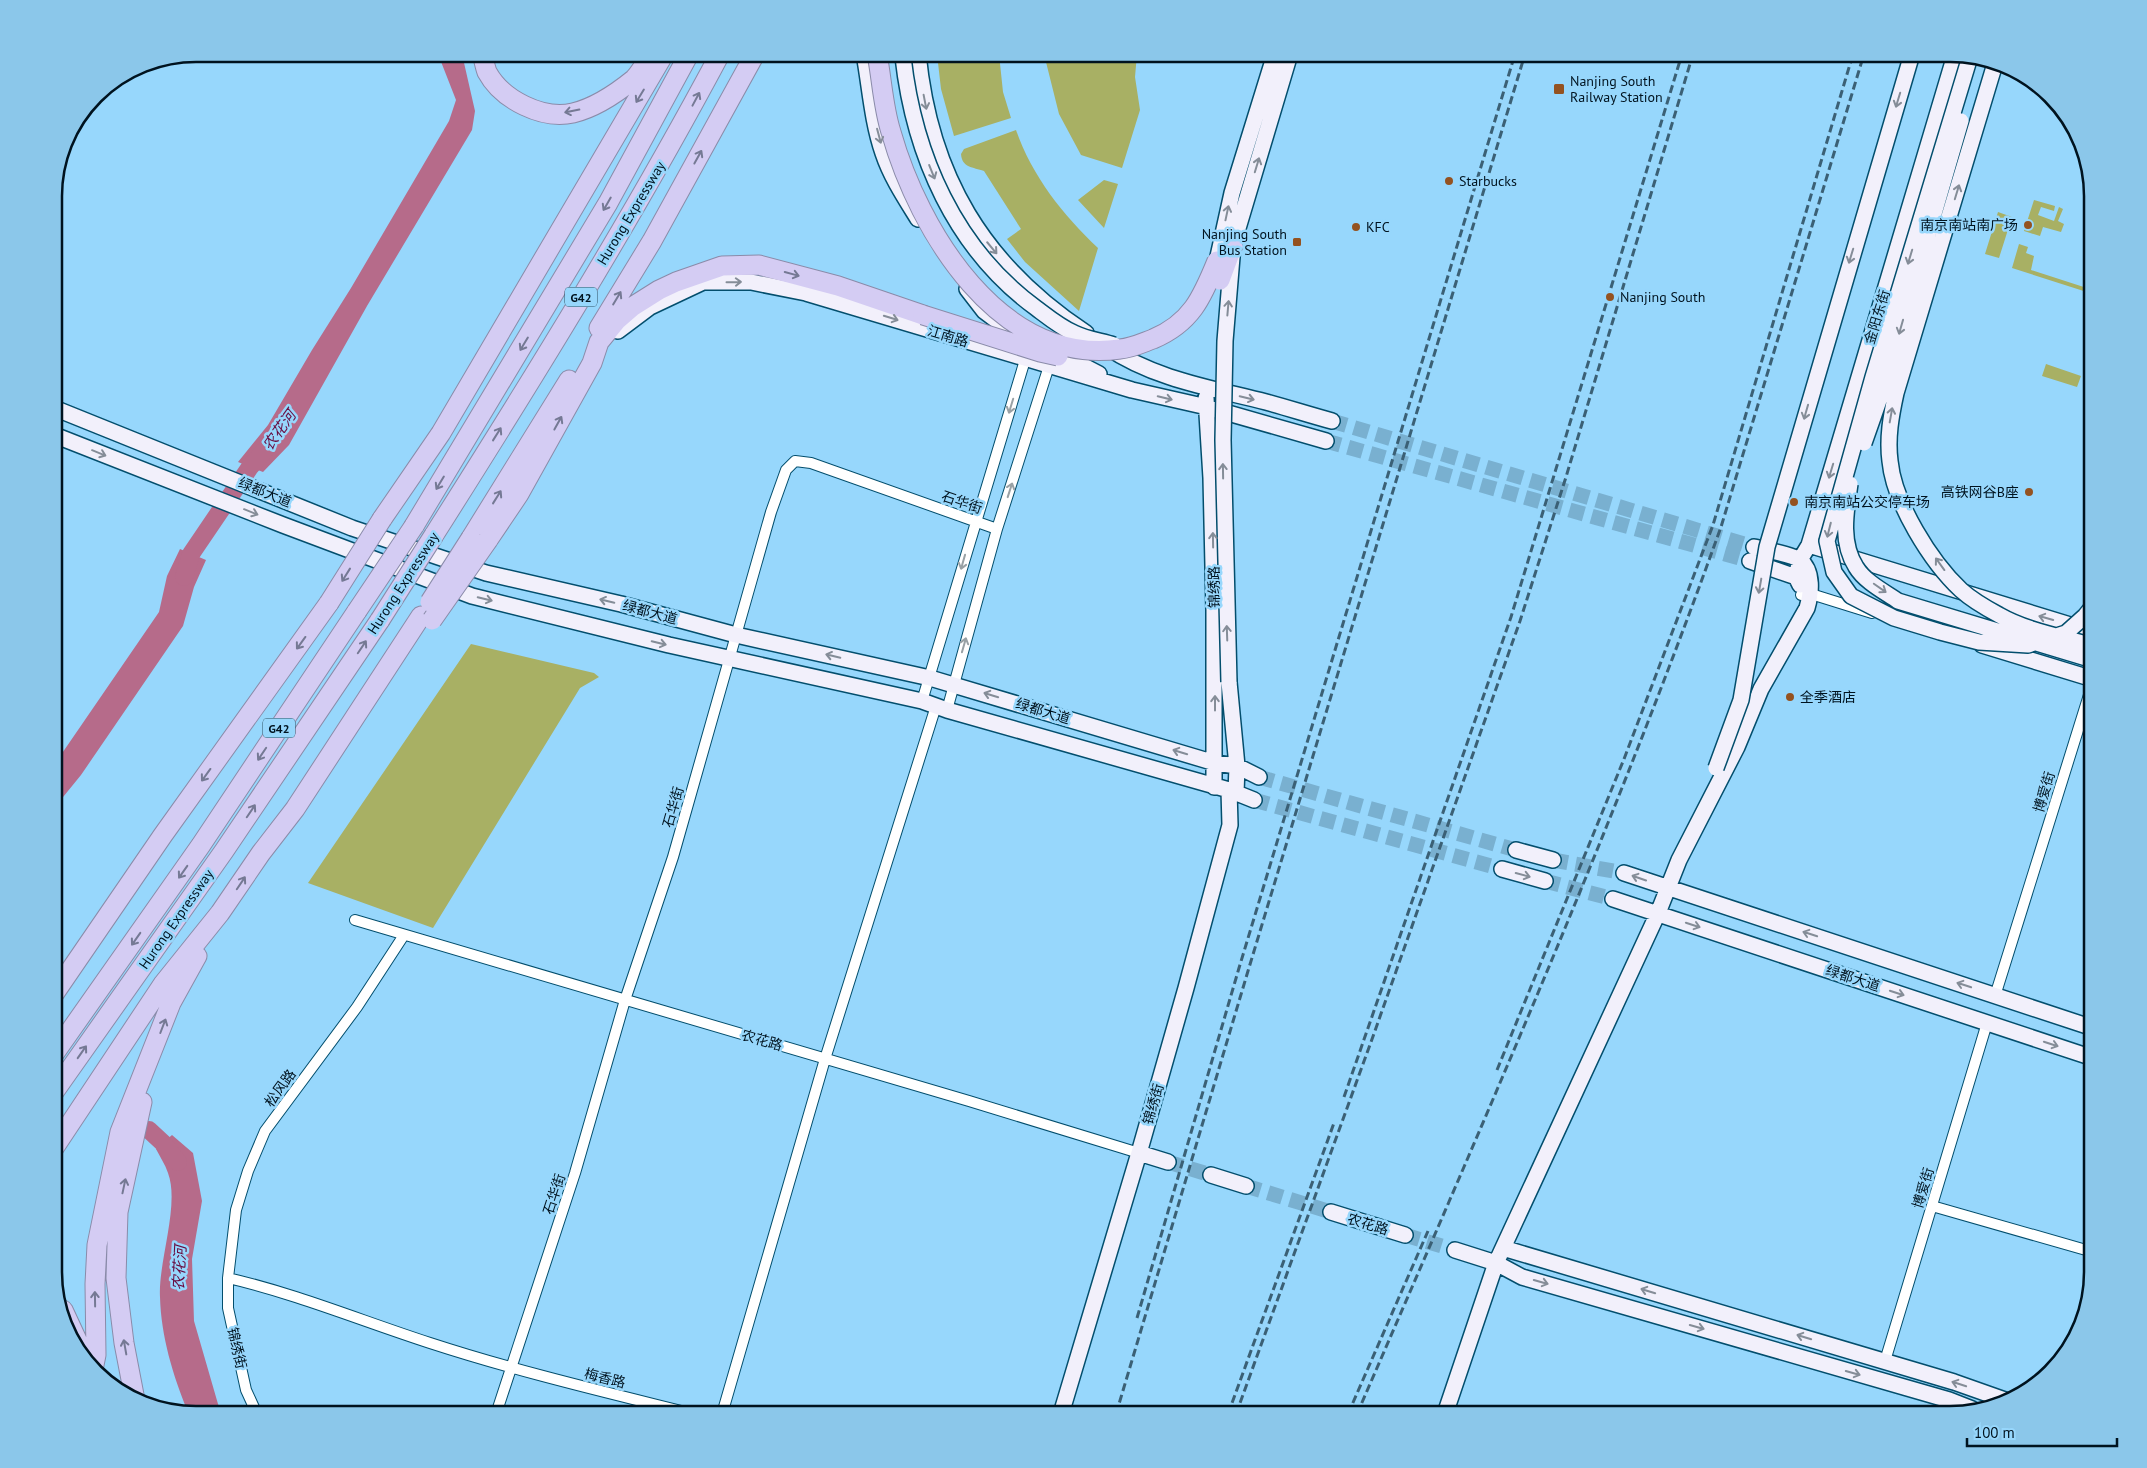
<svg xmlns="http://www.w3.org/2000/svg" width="2147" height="1468" font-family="'PT Sans','Noto Sans SC',sans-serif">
	<rect width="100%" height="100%" fill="#97d7fc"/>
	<!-- green -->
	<path fill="#a8b064" d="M937 54H999L1003 92 1011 118 954 136 941 89Z
		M1046 54H1137L1135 77 1140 110 1122 168 1081 155 1059 114 1046 62Z
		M1016 130C1032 176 1063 215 1098 248L1079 311 1025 262 1007 239 1021 229 984 171C973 167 962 168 961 154L964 149Z
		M1104 180 1118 184 1104 228 1078 200Z
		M2034 200 2055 206 2054 211 2041 207 2038 215 2054 221 2059 207 2063 209 2058 221 2064 224 2061 232 2043 227 2040 236 2024 231Z
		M1998 212 2012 217 1999 258 1985 254Z
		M2019 244 2028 247 2026 253 2034 256 2031 270 2093 290V294L2012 268Z
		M2046 364 2081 376 2077 387 2042 376Z
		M471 644 594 673 599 677 580 688 433 928 308 883Z"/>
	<!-- water -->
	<path fill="#b66b8a" d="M438 54H462L475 111 472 130 367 306 289 445 263 472 238 462 268 425 312 350 351 288 449 121 456 100Z
		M180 549 206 560 194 587 183 626 81 775 59 802 54 801V765L159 612 167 576Z
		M172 1135 193 1153 202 1201 192 1259 194 1321 218 1404 223 1414H197L188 1412C173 1376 161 1336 160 1297 158 1262 180 1205 168 1173 165 1164 160 1157 156 1149Z"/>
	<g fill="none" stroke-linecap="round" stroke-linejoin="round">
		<!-- river -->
		<path stroke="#b66b8a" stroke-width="18" d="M184 577 191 554 250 467 265 450
			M149 1130 163 1143 178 1162"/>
		<!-- secondary-tunnel -->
		<path stroke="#79b0d0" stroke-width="15" stroke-dasharray="15 8" stroke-linecap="butt" d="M1332 421 1754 547
			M1326 441 1750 561
			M1259 777 1516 850
			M1254 800 1502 869
			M1553 860 1624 873
			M1545 881 1613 899
			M1168 1162 1211 1175
			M1246 1186 1331 1212
			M1405 1235 1455 1250"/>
		<defs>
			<path id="street" d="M1801 595 1811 594 1872 613
				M922 701 1025 360
				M947 710 997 529 1049 366
				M355 920 969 1101 1139 1153
				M1995 996 2093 682
				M1932 1206 2093 1252
				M228 1278C297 1294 362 1321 430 1343 516 1371 605 1392 693 1414
				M1885 1361 1987 1023
				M257 1414 246 1390 228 1308V1278L236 1210 248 1171 265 1131 357 1007 404 935
				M496 1414 575 1173 625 1000 673 857 771 512 786 470 795 461 811 463 997 529
				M722 1414 825 1059 936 706"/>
			<path id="secondary" d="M864 54C870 87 872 121 883 153 891 177 905 198 918 219
				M918 54C930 176 983 265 1086 333
				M967 289 984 311 1016 335 1047 347 1099 374
				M618 331 650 307 703 282H751L806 293 1132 390 1207 407 1326 441
				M1107 347C1154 379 1211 388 1266 402 1288 408 1310 415 1332 421
				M1206 398 1211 478 1214 610V787
				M54 408 352 528 486 573 621 604 736 635 930 678 1215 763 1237 766 1259 777
				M54 435 283 525 472 596 669 645 922 701 947 710 1229 790 1254 800
				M1809 545 2093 632
				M1750 561 1796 577 1800 585
				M1796 577 1800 560 1809 545 1955 55
				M1982 645 2093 679
				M1229 682 1237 766 1236 793
				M1516 850 1553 860
				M1502 869 1545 881
				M1624 873 2093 1028
				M1613 899 2093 1058
				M1139 1153 1168 1162
				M1211 1175 1246 1186
				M1331 1212 1405 1235
				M1503 1248 1954 1382 2005 1400
				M1455 1250 1496 1263 1522 1277 1949 1400 1972 1409
				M1061 1414 1139 1153 1186 988 1230 825 1229 790
				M1445 1414 1496 1263 1658 913 1679 860 1737 747 1761 689 1807 608C1811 594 1814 571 1800 560 1793 555 1763 549 1754 547"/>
			<path id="highway" d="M482 54C484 60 485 67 487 72 502 100 543 120 573 113 594 108 618 92 634 79 640 73 645 64 649 57
				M599 328 652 241 755 54
				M382 519 441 433 664 54
				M414 526 608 203 689 54
				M434 535C534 377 632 219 720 54
				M471 538 569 380
				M488 540 519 494 592 363 599 342 617 320 632 307 659 290 676 282 722 266 759 265 838 286 923 315
				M54 994 163 835 329 603
				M54 1054 201 845 357 611
				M54 1092 224 851 380 620
				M54 1148 163 984 220 913 261 853 295 809 421 616
				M63 1310 83 1353
				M94 1365 96 1355 95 1284 97 1245 120 1132 171 1003 197 956
				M134 1395 124 1343 116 1278 118 1212 142 1102"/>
		</defs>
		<!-- street casing -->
		<use href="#street" stroke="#034e6d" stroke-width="12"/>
		<!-- secondary casing -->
		<use href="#secondary" stroke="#034e6d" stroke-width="18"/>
		<!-- highway casing -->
		<use href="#highway" stroke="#8a8ba9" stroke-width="21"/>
		<!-- street -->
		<use href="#street" stroke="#fff" stroke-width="10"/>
		<!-- secondary -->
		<use href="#secondary" stroke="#f2f0fb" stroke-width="15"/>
		<!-- highway -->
		<use href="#highway" stroke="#d4ccf3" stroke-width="19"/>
		<!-- rail -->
		<path stroke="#3b6075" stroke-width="3" stroke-dasharray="8 4" stroke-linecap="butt" d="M1497 1070 1624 759 1713 525 1853 54
			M1344 1097 1511 617 1682 54
			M1137 1318 1239 968 1515 54
			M1116 1414 1248 971 1525 54
			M1228 1414 1334 1123
			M1236 1414 1371 1042 1520 621 1566 477 1693 54
			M1348 1414 1428 1231
			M1357 1414C1484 1121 1613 828 1721 527L1864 54"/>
		<defs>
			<path id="secondary-bridge" d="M903 57C914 155 955 249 1036 308 1048 317 1060 327 1074 333 1086 339 1101 341 1114 345
				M1969 60 1873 377 1827 541 1834 572 1851 596 1894 618 1940 632 1979 642 2028 645 2066 633 2085 616 2093 606
				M1994 67 1896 393C1891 416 1887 438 1890 461 1894 503 1931 562 1961 590 1972 600 1986 608 1999 615 2027 631 2063 637 2093 646
				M1217 261 1232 193 1275 54
				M1864 443 1883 389 1961 121
				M1850 484C1846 511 1840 542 1856 567 1865 582 1885 592 1898 601L2093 660
				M1229 682 1223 440 1225 341 1233 245 1290 54
				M1716 768 1741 700 1767 547 1912 54"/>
			<path id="highway-bridge" d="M877 54C882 80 883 107 891 132 919 231 1000 366 1120 349 1132 348 1142 343 1153 339 1191 323 1202 298 1217 261
				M1220 280 1233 245
				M923 315 1040 352 1058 356
				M430 602 471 538
				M329 603 382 519
				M357 611 414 526
				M380 620 434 535
				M432 620 488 540"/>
		</defs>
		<!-- secondary-bridge casing -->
		<use href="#secondary-bridge" stroke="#034e6d" stroke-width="18" stroke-linecap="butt"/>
		<!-- highway-bridge casing -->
		<use href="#highway-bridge" stroke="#8a8ba9" stroke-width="21" stroke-linecap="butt"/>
		<!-- secondary-bridge -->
		<use href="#secondary-bridge" stroke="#f2f0fb" stroke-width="15"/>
		<!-- highway-bridge -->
		<use href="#highway-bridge" stroke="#d4ccf3" stroke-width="19"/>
	</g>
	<!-- one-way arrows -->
	<defs><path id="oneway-shaft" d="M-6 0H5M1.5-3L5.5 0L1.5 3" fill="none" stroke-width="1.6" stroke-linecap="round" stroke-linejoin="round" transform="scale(1.25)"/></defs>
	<g stroke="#757994">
		<use href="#oneway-shaft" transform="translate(640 96) rotate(121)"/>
		<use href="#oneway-shaft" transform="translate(696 99) rotate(-62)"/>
		<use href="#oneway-shaft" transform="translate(572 111) rotate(169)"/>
		<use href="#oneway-shaft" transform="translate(698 157) rotate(-61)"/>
		<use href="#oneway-shaft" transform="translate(607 204) rotate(120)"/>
		<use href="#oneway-shaft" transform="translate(792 274) rotate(15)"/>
		<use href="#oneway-shaft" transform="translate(617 298) rotate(-59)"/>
		<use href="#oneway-shaft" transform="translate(524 344) rotate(121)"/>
		<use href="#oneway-shaft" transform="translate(558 423) rotate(-61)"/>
		<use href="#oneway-shaft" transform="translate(497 434) rotate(-58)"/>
		<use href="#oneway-shaft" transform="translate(440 483) rotate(121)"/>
		<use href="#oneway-shaft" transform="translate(497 497) rotate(-58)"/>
		<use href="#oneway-shaft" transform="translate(346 575) rotate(122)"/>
		<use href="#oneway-shaft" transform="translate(301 643) rotate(126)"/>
		<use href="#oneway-shaft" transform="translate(362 647) rotate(-56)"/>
		<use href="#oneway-shaft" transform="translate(262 754) rotate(124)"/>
		<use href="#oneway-shaft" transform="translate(206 775) rotate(126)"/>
		<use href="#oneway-shaft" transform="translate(251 811) rotate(-56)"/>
		<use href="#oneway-shaft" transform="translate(183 872) rotate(125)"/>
		<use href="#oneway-shaft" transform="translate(241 883) rotate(-56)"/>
		<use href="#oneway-shaft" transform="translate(136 939) rotate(125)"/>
		<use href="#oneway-shaft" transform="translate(163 1026) rotate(-69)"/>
		<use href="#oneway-shaft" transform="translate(82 1052) rotate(-55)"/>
		<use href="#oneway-shaft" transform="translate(124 1186) rotate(-78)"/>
		<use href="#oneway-shaft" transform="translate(95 1299) rotate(-91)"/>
		<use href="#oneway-shaft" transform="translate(125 1347) rotate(-100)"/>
	</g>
	<g stroke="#858d98">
		<use href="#oneway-shaft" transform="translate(1898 100) rotate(107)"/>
		<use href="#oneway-shaft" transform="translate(925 102) rotate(79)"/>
		<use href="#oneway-shaft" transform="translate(879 136) rotate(75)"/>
		<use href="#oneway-shaft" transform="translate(1257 165) rotate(-73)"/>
		<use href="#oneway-shaft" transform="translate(932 172) rotate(68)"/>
		<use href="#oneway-shaft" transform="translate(1957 192) rotate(-73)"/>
		<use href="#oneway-shaft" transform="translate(1227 213) rotate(-78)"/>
		<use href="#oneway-shaft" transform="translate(992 248) rotate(50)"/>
		<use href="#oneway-shaft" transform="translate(1851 256) rotate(107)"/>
		<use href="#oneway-shaft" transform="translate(1910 257) rotate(107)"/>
		<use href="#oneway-shaft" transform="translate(734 282) rotate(-1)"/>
		<use href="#oneway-shaft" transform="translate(1228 308) rotate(-85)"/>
		<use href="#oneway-shaft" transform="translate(891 318) rotate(17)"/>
		<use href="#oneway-shaft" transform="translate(1901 327) rotate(106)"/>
		<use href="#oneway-shaft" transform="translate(1165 398) rotate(14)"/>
		<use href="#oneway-shaft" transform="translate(1247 398) rotate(13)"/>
		<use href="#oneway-shaft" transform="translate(1806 412) rotate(106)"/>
		<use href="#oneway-shaft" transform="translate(1891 415) rotate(-80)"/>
		<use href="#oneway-shaft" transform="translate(99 453) rotate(22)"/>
		<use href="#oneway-shaft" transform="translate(1223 471) rotate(-91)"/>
		<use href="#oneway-shaft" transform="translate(1831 471) rotate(107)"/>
		<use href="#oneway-shaft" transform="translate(251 512) rotate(22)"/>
		<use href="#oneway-shaft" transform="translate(1829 530) rotate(104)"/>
		<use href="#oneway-shaft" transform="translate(1213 540) rotate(-91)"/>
		<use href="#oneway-shaft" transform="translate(1940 564) rotate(-126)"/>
		<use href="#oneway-shaft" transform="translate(1760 586) rotate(100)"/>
		<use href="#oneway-shaft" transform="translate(1880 588) rotate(35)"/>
		<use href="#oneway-shaft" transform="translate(485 599) rotate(14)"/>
		<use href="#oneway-shaft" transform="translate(607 601) rotate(-167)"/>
		<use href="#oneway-shaft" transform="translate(2046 618) rotate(-164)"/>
		<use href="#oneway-shaft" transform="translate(1227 633) rotate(-92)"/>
		<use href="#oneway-shaft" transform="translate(659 643) rotate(14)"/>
		<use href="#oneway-shaft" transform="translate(833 656) rotate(-167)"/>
		<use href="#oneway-shaft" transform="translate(991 695) rotate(-163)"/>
		<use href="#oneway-shaft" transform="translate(1215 703) rotate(-90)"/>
		<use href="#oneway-shaft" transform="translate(1180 752) rotate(-163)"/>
		<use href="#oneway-shaft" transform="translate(1523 875) rotate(15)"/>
		<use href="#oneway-shaft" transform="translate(1639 878) rotate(-161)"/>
		<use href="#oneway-shaft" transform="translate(1693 925) rotate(18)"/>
		<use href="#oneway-shaft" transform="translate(1810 934) rotate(-162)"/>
		<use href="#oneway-shaft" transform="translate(1964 985) rotate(-162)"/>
		<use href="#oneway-shaft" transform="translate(1897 993) rotate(18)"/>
		<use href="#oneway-shaft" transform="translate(2051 1044) rotate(18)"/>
		<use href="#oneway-shaft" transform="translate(1541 1282) rotate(16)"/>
		<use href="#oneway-shaft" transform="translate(1648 1291) rotate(-163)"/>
		<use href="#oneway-shaft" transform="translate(1697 1327) rotate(16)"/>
		<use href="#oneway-shaft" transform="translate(1804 1337) rotate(-163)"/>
		<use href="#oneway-shaft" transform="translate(1853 1373) rotate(16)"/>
		<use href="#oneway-shaft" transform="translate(1959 1384) rotate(-162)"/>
	</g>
	<g stroke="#99a1a5">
		<use href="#oneway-shaft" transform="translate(1011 406) rotate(107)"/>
		<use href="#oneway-shaft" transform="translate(1010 490) rotate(-72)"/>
		<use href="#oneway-shaft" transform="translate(963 562) rotate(106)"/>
		<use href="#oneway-shaft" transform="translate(964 645) rotate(-74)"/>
	</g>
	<!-- markers -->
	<g fill="#945220" stroke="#97d7fc" stroke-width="2">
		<rect x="1553" y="83" width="12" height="12" rx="2.5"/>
		<circle cx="1449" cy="181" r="5"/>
		<circle cx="2028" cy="225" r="5"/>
		<circle cx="1356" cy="227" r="5"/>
		<rect x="1292" y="237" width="10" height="10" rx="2.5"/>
		<circle cx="1610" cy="297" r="5"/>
		<circle cx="2029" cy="492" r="5"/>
		<circle cx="1794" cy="502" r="5"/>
		<circle cx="1790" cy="697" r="5"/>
	</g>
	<g text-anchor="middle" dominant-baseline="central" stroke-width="5" stroke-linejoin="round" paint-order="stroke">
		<!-- shield labels -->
		<g fill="#97d7fc" stroke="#2d4e61" stroke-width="1">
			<rect x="565" y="287.5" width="32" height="19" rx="4"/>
			<rect x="263" y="718.5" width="32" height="19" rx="4"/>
		</g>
		<g font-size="12" font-weight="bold" fill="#00131f">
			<text x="581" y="297">G42</text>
			<text x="279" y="728">G42</text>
		</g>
		<!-- poi labels -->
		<g font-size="14" fill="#00131f" stroke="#97d7fc" text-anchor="start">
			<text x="1570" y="81">Nanjing South<tspan x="1570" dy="16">Railway Station</tspan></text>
			<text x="1459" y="181">Starbucks</text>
			<text x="2018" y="225" text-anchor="end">南京南站南广场</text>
			<text x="1366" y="227">KFC</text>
			<text x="1287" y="234" text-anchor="end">Nanjing South<tspan x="1287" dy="16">Bus Station</tspan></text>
			<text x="1620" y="297">Nanjing South</text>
			<text x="2019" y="492" text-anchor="end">高铁网谷B座</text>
			<text x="1804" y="502">南京南站公交停车场</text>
			<text x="1800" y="697">全季酒店</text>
		</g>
		<!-- street labels -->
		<g font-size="14" fill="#00131f" stroke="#97d7fc">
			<text transform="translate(631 213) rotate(-59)">Hurong Expressway</text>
			<text transform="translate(1877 317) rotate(-73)">金阳东街</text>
			<text transform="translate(948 336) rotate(17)">江南路</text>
			<text transform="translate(265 492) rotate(22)">绿都大道</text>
			<text transform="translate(962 502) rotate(19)">石华街</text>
			<text transform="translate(403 583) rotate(-57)">Hurong Expressway</text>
			<text transform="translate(1214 587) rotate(-91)">锦绣路</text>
			<text transform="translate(650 612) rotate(15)">绿都大道</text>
			<text transform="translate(1043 711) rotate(17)">绿都大道</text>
			<text transform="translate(2044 792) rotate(-73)">博爱街</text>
			<text transform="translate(673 807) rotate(-74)">石华街</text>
			<text transform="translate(176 919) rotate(-55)">Hurong Expressway</text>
			<text transform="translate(1853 978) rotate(18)">绿都大道</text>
			<text transform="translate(762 1040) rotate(16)">农花路</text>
			<text transform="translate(280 1088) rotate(-54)">松风路</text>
			<text transform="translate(1153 1104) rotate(-74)">锦绣街</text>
			<text transform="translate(1923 1188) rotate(-73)">博爱街</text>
			<text transform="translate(554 1194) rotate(-72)">石华街</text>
			<text transform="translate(1368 1224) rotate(17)">农花路</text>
			<text transform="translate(237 1348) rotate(77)">锦绣街</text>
			<text transform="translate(605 1378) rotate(14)">梅香路</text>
		</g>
		<!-- water labels -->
		<g font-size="15" font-style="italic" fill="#680a3e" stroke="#97d7fc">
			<text transform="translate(279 430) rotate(-54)">农花河</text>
			<text transform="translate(179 1268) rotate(-87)">农花河</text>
		</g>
	</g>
	<!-- crop -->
	<path d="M0 0H2147V1468H0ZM196 62H1950A134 134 0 0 1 2084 196V1272A134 134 0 0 1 1950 1406H196A134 134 0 0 1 62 1272V196A134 134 0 0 1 196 62Z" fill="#8bc7ea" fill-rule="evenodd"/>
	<path fill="none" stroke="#00131f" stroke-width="2.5" d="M196 62H1950A134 134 0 0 1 2084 196V1272A134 134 0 0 1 1950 1406H196A134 134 0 0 1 62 1272V196A134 134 0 0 1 196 62Z"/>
	<!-- scale -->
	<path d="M1967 1438v8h150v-8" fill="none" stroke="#00131f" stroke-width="2.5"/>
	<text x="1974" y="1438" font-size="15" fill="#00131f" stroke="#97d7fc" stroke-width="4" paint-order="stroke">100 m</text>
</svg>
